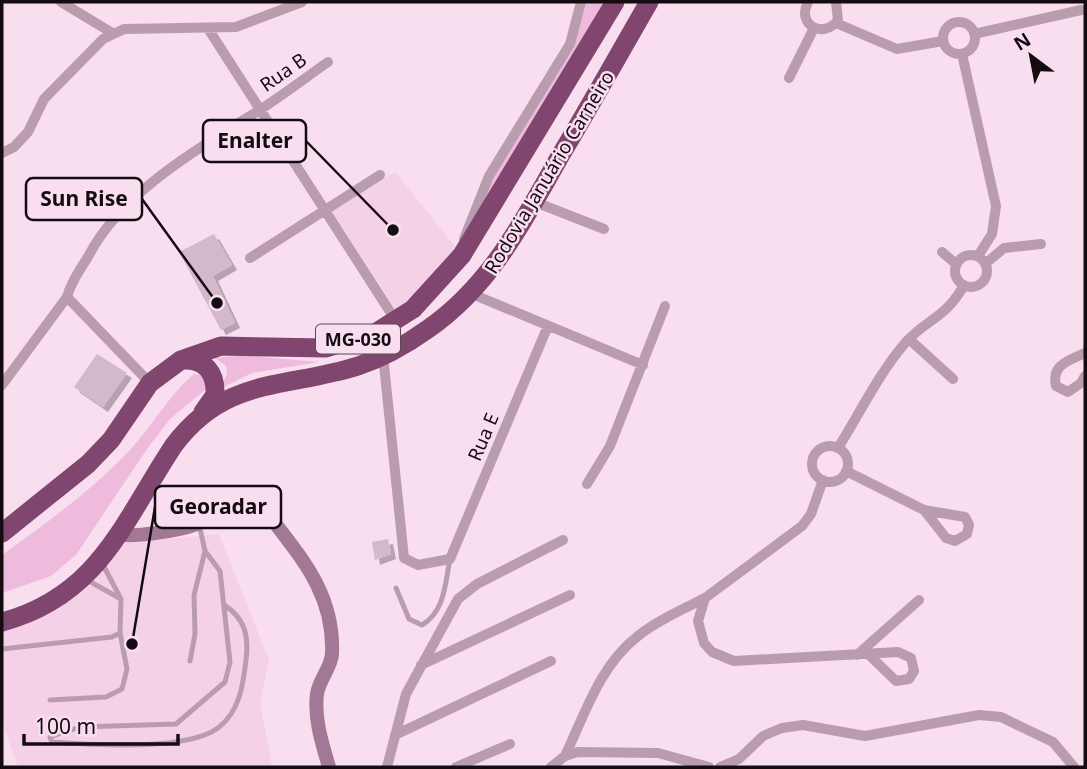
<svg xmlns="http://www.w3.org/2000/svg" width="1087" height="769" font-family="'Noto Sans',sans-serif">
	<defs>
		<filter id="shadow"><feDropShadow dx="5" dy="5" stdDeviation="0" flood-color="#0004"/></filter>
	</defs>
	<rect width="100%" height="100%" fill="#f9deef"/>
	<!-- built -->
	<path fill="#f4d1e7" d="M395 172 458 250 426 289 396 310 331 210Z
		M219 534 269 660 260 702 272 767H18L2 722V627L119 544Z"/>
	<!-- green -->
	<path fill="#efbbdd" d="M585 2H613L473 223 498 168 542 95Z
		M241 355 319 362 252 373 220 389 227 374 226 366 215 358Z
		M194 374 207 376 206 389 170 419 147 449 76 555 51 576 2 593V555C45 524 91 491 128 452 152 427 167 397 194 374Z"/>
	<!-- building -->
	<path fill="#d4b9ca" filter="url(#shadow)" d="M214 234 232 265 213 276 235 323 221 330 179 252Z
		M97 354 127 373 103 407 74 387Z
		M388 539 391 554 375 560 372 542Z"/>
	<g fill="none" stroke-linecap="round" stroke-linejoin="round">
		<!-- lane -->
		<path stroke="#ba9caf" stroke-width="5" d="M205 551 220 571 230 662 225 682 176 724 80 727 50 737 52 742C91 745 187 751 218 728 240 711 243 685 246 660 249 636 245 618 224 605
			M87 580 121 599
			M396 588 409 619 422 625C445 611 445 584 450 559
			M2 649 112 637 120 633 121 599 102 563
			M190 661 195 634 194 595 205 551 199 524
			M50 700 106 697 122 689 127 669 120 633"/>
		<!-- street -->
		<path stroke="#ba9caf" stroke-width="10" d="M61 2 114 34
			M808 2C796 24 823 40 838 20L836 2
			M943 38a16 16 0 1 1 32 0a16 16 0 1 1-32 0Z
			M836 23 897 49 943 41
			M209 30 396 321
			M974 34 1081 10
			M962 54 996 206 992 234 978 256
			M789 78 814 28
			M2 153 14 147 28 132 44 99 103 39 124 29 236 27 302 2
			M535 202 604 229
			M464 239 489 176 570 44 581 2
			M942 252 956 264
			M955 271a16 16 0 1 1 32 0a16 16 0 1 1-32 0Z
			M250 258 380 175
			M985 264 1004 248 1041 244
			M472 294 643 365
			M909 339 953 379
			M1085 353C1069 360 1051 365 1056 386L1068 392 1081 383 1085 376
			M383 355 404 558 418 565 450 559 547 328
			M150 383 67 297C71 281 81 269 89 255 122 192 199 148 258 111 282 96 305 78 328 62
			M2 385 67 297
			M812 464a18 18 0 1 1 36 0a18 18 0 1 1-36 0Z
			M838 448C860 413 879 373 906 342 928 318 946 318 964 285
			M846 471 924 510
			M823 480 811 514 802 526 705 598 698 621 704 643 712 652 734 661 898 652 911 658 914 671 909 679 896 681 868 654
			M587 484 610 446 665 306
			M924 510 965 517 969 525 967 534 955 541 946 538Z
			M857 655 919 600
			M421 665 570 595
			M395 735 551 661
			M565 756C585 714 600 665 638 636 658 620 682 610 705 598
			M387 767 406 694 458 599 477 584 563 540
			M456 767 510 744
			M551 767 565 756 578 752 658 753 709 767
			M720 767 739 759 763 736 782 728 803 725 865 736 979 715 1001 717 1053 742 1074 767"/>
		<!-- secondary -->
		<path stroke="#a37894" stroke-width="14" d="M117 534C132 538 185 530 199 523 216 515 227 498 246 493L257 499C293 550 335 587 332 654 331 668 319 680 317 694 314 719 322 743 329 767"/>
		<!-- highway -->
		<path stroke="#81466f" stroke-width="19" d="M182 360C205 359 216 372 215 395L203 412
			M2 533 88 464 111 440 150 383 181 360 221 346 326 348 375 333 413 309 462 255 615 2
			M2 622C99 596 123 522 174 445 226 376 285 389 358 366 382 358 407 344 428 329 490 286 523 222 559 158 590 106 619 54 649 2"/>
	</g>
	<g text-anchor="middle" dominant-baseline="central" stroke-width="5" stroke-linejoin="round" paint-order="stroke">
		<!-- shield labels -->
		<rect fill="#f9deef" stroke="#594b54" stroke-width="2" x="316" y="324.5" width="84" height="29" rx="5"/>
		<g font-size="18" font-weight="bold" fill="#150c12">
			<text x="358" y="339">MG-030</text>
		</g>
		<!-- street labels -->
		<g font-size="19" fill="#150c12" stroke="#f9deef">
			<text transform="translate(283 72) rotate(-35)">Rua B</text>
			<text transform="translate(549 172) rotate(-59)">Rodovia Januário Carneiro</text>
			<text transform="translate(483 437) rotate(-67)">Rua E</text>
		</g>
	</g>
	<!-- callouts -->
	<path fill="none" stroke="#150c12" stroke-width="2.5" d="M393 230L306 141M217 303L142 199M132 644L155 507"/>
	<g fill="#150c12" stroke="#f9deef" stroke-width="2.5">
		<circle cx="393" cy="230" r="7"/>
		<circle cx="217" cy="303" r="7"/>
		<circle cx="132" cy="644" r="7"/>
	</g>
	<g fill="#f9deef" stroke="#150c12" stroke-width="2.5">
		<rect x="203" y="120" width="103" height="42" rx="7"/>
		<rect x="26" y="178" width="116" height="42" rx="7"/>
		<rect x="155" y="486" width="126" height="42" rx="7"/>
	</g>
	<g font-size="21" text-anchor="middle" font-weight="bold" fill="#150c12">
		<text x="255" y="148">Enalter</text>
		<text x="84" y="206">Sun Rise</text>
		<text x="218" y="514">Georadar</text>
	</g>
	<!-- border -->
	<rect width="1087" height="769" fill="none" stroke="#150c12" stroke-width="7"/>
	<!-- north arrow -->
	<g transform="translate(1031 56) rotate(328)" stroke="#f9deef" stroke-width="5" paint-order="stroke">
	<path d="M0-5L12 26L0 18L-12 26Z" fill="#150c12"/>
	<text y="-10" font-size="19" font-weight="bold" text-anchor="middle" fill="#150c12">N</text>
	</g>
	<!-- scale -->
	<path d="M24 734v10h154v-10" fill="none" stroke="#150c12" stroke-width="3.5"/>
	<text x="35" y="734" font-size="21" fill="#150c12" stroke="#f9deef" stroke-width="5" paint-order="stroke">100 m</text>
</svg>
